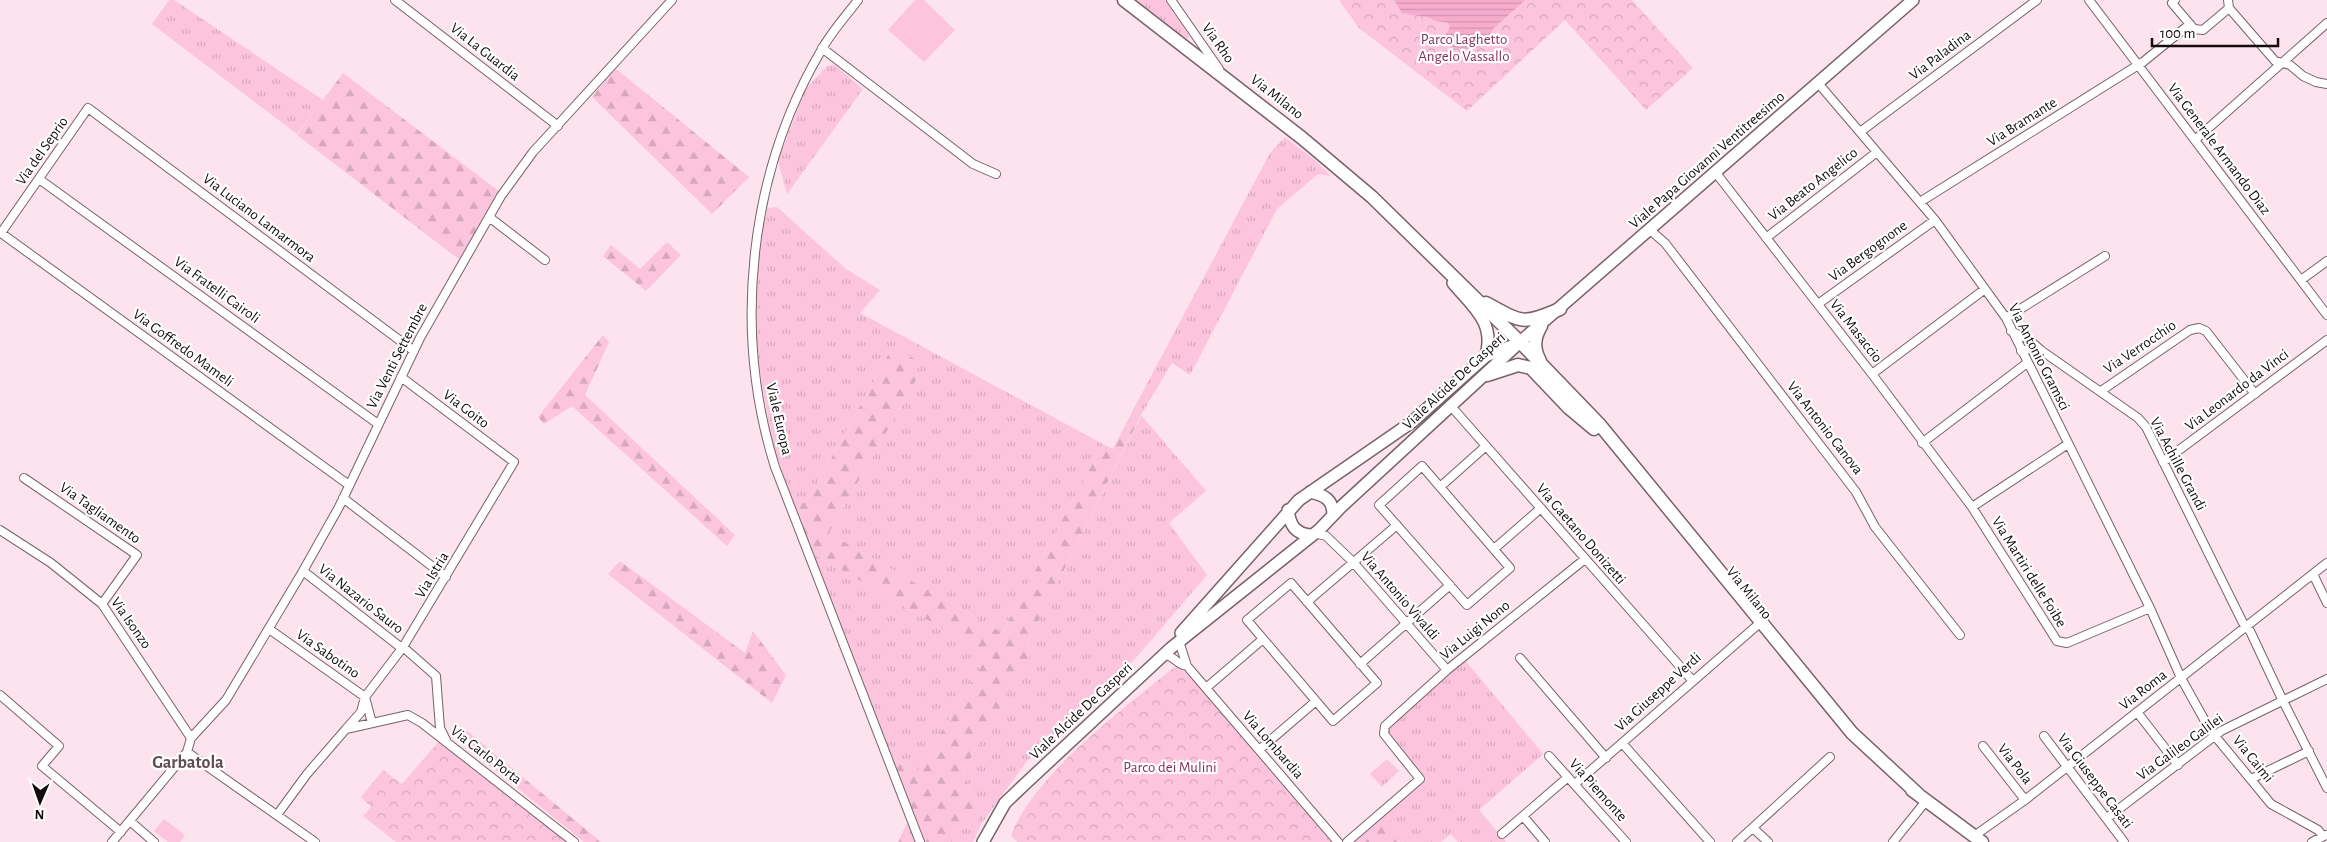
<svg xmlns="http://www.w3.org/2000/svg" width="2327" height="842" font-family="'Alegreya Sans',sans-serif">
	<defs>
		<pattern id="grass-tufts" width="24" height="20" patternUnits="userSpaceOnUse" patternTransform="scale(1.25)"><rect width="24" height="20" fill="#fcc5dd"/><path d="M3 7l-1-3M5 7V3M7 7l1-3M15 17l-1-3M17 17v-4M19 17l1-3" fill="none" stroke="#d7a8bc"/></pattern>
		<pattern id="forest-firs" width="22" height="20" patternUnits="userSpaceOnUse" patternTransform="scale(1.25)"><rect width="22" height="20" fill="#fcc5dd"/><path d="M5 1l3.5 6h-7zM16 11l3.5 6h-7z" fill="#d7a8bc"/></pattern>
		<pattern id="park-crowns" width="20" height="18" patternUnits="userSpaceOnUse" patternTransform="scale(1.25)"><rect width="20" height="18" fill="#fcc5dd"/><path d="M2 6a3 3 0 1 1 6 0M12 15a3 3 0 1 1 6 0" fill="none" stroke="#d7a8bc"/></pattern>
		<pattern id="water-rules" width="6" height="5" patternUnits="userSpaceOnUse" patternTransform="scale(1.25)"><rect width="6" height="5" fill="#f7acce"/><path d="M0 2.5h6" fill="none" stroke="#d393b0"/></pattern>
	</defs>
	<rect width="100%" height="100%" fill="#fce3ed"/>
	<!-- grass -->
	<path fill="url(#grass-tufts)" d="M169 0H174L323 100 297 134 152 24Z
		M1135 0H1165L1188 34 1189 38 1184 39Z
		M835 65 863 89 787 194 778 161 805 90 827 66Z
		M1285 137 1317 162 1331 176 1318 174 1277 209 1190 375 1172 363 1141 415 1206 491 1169 523 1207 575 1134 660 1027 761 982 823 973 842H934L981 819 963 771 1031 654 1028 642 1141 416 1134 408 1270 153Z
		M777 207 846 269 880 290 860 313 1103 444 1002 633 829 533 917 378V361L893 346 810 497 796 509 774 449 762 386 756 337V268L767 208Z
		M812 553 988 655 918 770 893 760Z
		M1464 659 1543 754 1479 810 1506 842H1458L1451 834 1441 842H1402L1406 838 1384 812 1424 778 1389 734 1388 727Z
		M1387 759 1399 771 1382 787 1370 774Z"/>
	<!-- forest -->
	<path fill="url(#forest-firs)" d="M615 68 749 177 712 214 592 97Z
		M343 73 500 192 461 261 297 135Z
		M667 242 681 255 646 291 603 256 611 245 640 269Z
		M603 335 609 342 585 395 735 535 727 546 572 406 544 424 538 417Z
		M893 346 918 361 917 378 829 533 1002 633 1103 444 1113 449 1134 408 1141 415 1028 642 1031 654 963 771 981 819 934 842H925L924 840 923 842H898L912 813 893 760 918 770 988 655 812 553 796 509 810 497Z
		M620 561 745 653 753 631 786 675 772 703 608 574Z
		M461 726 601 842H584L454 737Z
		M1384 812 1406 838 1402 842H1350Z"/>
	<!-- park -->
	<path fill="url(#park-crowns)" d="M1339 0H1632L1693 68 1646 110 1565 20 1467 111 1359 28Z
		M1177 665 1209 696 1333 842H1017L1011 835C1036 772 1125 708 1177 665Z
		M440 740 568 842H396L363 816 371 807 361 797 383 770 402 784Z"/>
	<!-- pitch -->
	<path fill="#fcc5dd" d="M915 0H924L955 30 924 62 888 30Z
		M164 819 185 835 180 842H168L154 831Z"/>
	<!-- water -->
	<path fill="url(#water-rules)" d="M1394 0H1525C1515 10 1503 19 1493 29 1490 33 1490 36 1488 40 1479 53 1460 50 1448 45L1445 36 1450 27 1448 23 1436 21 1427 17 1402 13Z"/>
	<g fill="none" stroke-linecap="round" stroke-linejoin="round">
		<defs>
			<path id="street" d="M395 0 558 126
				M858 0C846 16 832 31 822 49 749 172 732 330 775 467L920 842
				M1171 0 1219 69
				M2089 0 2327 315
				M2175 0 2172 3 2194 29 2203 30 2229 8 2228 0
				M2229 8 2275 61 2290 65 2303 76 2316 82 2327 84
				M822 48 973 164 996 174
				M1818 83 1935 220 2006 318 2150 608 2181 678 2210 730 2271 804 2318 830 2323 836
				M1860 132 2037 0
				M2195 140 2327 23
				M1716 173 1872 374 1972 507 2057 641 2067 643 2150 608
				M39 179 378 424
				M1920 202 2143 62 2190 24
				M489 217 545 260
				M1650 230 1665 243 1856 492 1875 527 1960 635
				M1766 238 1877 152
				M2301 280 2327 261
				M1818 304 1935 220
				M2006 318 2105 256
				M2011 331 2028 339 2042 351 2138 418 2146 427 2243 623 2250 631 2283 701 2327 788
				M2021 351 2028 349 2042 351
				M1872 374 1985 289
				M2101 391 2190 330 2199 328 2206 331 2255 394
				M1450 405 1692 680
				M1922 443 2027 363
				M2163 462 2327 340
				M1422 466 1510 568 1467 605 1379 505Z
				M24 478 137 555 102 604
				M349 485 1 233 88 108 414 351
				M1440 487 1486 446
				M343 498 446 577
				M1972 507 2068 444
				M0 530 51 563 102 604 191 738
				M1314 533 1326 536 1353 562 1447 670
				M1494 549 1541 508
				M303 571 399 646 403 647 436 676 440 728 446 740
				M2313 574 2327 603
				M1291 583 1377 683 1333 721 1247 620Z
				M1307 602 1397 525
				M269 629 365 697 361 712 346 729
				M1179 641 1187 666 1338 842
				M1164 655C1174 655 1177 665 1187 666
				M1520 658 1606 758
				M1360 664 1450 585
				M1206 688 1263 639
				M0 695 59 746 42 766 121 832
				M2137 712 2178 765
				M372 723 365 697 403 647 514 462 401 377
				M2044 736 2124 842
				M1622 743 1710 842
				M1983 746 2025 800
				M1259 750 1316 701
				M187 752 315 842
				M1549 756 1626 842
				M2251 779 2309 751
				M1575 784 1761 622
				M277 815 307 774 346 729 408 715 422 723 574 842
				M1523 816 1545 842
				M2107 818 2221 731 2327 679
				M130 821 154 842
				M1753 828 1768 842
				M1502 834 1568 777
				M1974 836 2025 800 2327 563
				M112 842 187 752 191 738 226 700 303 571 339 507 420 338 501 196 533 152 672 0
				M1347 842 1420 779 1384 734 1385 726 1447 670 1585 559
				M1737 842 1830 757
				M1893 842 1926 801
				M2312 842 2326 835"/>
			<path id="secondary" d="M1453 283C1474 308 1495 322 1486 356
				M1310 492C1324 495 1333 499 1333 515
				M1288 510C1290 525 1295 534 1311 535
				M1181 633 1299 500 1412 422 1486 356 1514 345
				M983 842 1005 803 1026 783 1171 648 1319 530 1342 506 1520 342 1913 0"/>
			<path id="primary" d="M1124 0 1302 138 1372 197 1520 342 1600 425 1852 733 1919 795
				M1486 303C1523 323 1521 325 1560 309
				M1540 361C1533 348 1534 338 1541 326
				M1487 375 1518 365 1531 368 1569 408 1594 429
				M1912 790 1982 842"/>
		</defs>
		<!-- street casing -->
		<use href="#street" stroke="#77626b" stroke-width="10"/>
		<!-- secondary casing -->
		<use href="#secondary" stroke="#77626b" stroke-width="14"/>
		<!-- primary casing -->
		<use href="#primary" stroke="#77626b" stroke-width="15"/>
		<!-- street -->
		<use href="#street" stroke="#fff" stroke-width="8"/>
		<!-- secondary -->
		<use href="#secondary" stroke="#fff" stroke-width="11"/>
		<!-- primary -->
		<use href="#primary" stroke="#fff" stroke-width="12"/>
	</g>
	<g text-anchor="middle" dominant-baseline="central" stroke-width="4.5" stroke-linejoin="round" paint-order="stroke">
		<!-- park labels -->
		<g font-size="15" fill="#87315e" stroke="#fff">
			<text x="1464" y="39">Parco Laghetto<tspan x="1464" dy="17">Angelo Vassallo</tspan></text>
			<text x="1170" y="767">Parco dei Mulini</text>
		</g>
		<!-- street labels -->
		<g font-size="15" fill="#140c0f" stroke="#fff">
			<text transform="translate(1218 43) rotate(55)">Via Rho</text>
			<text transform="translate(485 52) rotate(38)">Via La Guardia</text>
			<text transform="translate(1940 55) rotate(-37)">Via Paladina</text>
			<text transform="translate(1277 97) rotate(38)">Via Milano</text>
			<text transform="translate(2022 122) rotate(-32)">Via Bramante</text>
			<text transform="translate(2219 149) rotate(53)">Via Generale Armando Diaz</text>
			<text transform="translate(42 151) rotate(-55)">Via del Seprio</text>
			<text transform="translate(1707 160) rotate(-41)">Viale Papa Giovanni Ventitreesimo</text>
			<text transform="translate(1813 184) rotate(-38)">Via Beato Angelico</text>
			<text transform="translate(259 218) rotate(37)">Via Luciano Lamarmora</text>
			<text transform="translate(1868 251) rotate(-36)">Via Bergognone</text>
			<text transform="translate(217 290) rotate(36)">Via Fratelli Cairoli</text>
			<text transform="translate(1856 331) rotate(52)">Via Masaccio</text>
			<text transform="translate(2140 347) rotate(-34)">Via Verrocchio</text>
			<text transform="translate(183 348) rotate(36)">Via Goffredo Mameli</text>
			<text transform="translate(397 356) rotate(-63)">Via Venti Settembre</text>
			<text transform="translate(2039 357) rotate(63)">Via Antonio Gramsci</text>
			<text transform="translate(1454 381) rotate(-43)">Viale Alcide De Gasperi</text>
			<text transform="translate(2237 390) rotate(-37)">Via Leonardo da Vinci</text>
			<text transform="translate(466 409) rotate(37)">Via Goito</text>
			<text transform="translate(779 419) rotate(77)">Viale Europa</text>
			<text transform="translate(1825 428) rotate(52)">Via Antonio Canova</text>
			<text transform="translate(2178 464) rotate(62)">Via Achille Grandi</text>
			<text transform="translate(100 513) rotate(35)">Via Tagliamento</text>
			<text transform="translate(1581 534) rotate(49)">Via Gaetano Donizetti</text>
			<text transform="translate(2029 572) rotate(58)">Via Martiri delle Foibe</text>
			<text transform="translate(432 575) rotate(-59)">Via Istria</text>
			<text transform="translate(1749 593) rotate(51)">Via Milano</text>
			<text transform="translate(1400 596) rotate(49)">Via Antonio Vivaldi</text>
			<text transform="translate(361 599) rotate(38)">Via Nazario Sauro</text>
			<text transform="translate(131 623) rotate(55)">Via Isonzo</text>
			<text transform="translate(1475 630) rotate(-39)">Via Luigi Nono</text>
			<text transform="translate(328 654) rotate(35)">Via Sabotino</text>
			<text transform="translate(2143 690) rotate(-38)">Via Roma</text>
			<text transform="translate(1658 692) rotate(-42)">Via Giuseppe Verdi</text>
			<text transform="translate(1081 711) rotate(-43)">Viale Alcide De Gasperi</text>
			<text transform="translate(1273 745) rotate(49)">Via Lombardia</text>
			<text transform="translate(2180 747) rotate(-36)">Via Galileo Galilei</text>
			<text transform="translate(486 755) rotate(38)">Via Carlo Porta</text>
			<text transform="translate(2253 759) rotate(51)">Via Caimi</text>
			<text transform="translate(2015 764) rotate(52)">Via Pola</text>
			<text transform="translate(2095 781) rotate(53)">Via Giuseppe Casati</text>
			<text transform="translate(1598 790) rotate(48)">Via Piemonte</text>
		</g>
		<!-- quarter labels -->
		<g font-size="18" font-weight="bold" fill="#604c54" stroke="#fff">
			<text x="188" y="763">Garbatola</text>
		</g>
	</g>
	<!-- north arrow -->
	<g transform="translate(40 802) rotate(182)" stroke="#ffffff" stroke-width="4" paint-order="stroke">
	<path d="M0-4L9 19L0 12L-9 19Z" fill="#140c0f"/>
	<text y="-8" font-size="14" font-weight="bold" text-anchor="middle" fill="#140c0f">N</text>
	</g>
	<!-- scale -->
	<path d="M2152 38v8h126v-8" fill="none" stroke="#140c0f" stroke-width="2.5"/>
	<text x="2160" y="38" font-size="15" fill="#140c0f" stroke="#ffffff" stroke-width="4" paint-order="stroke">100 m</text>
</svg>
